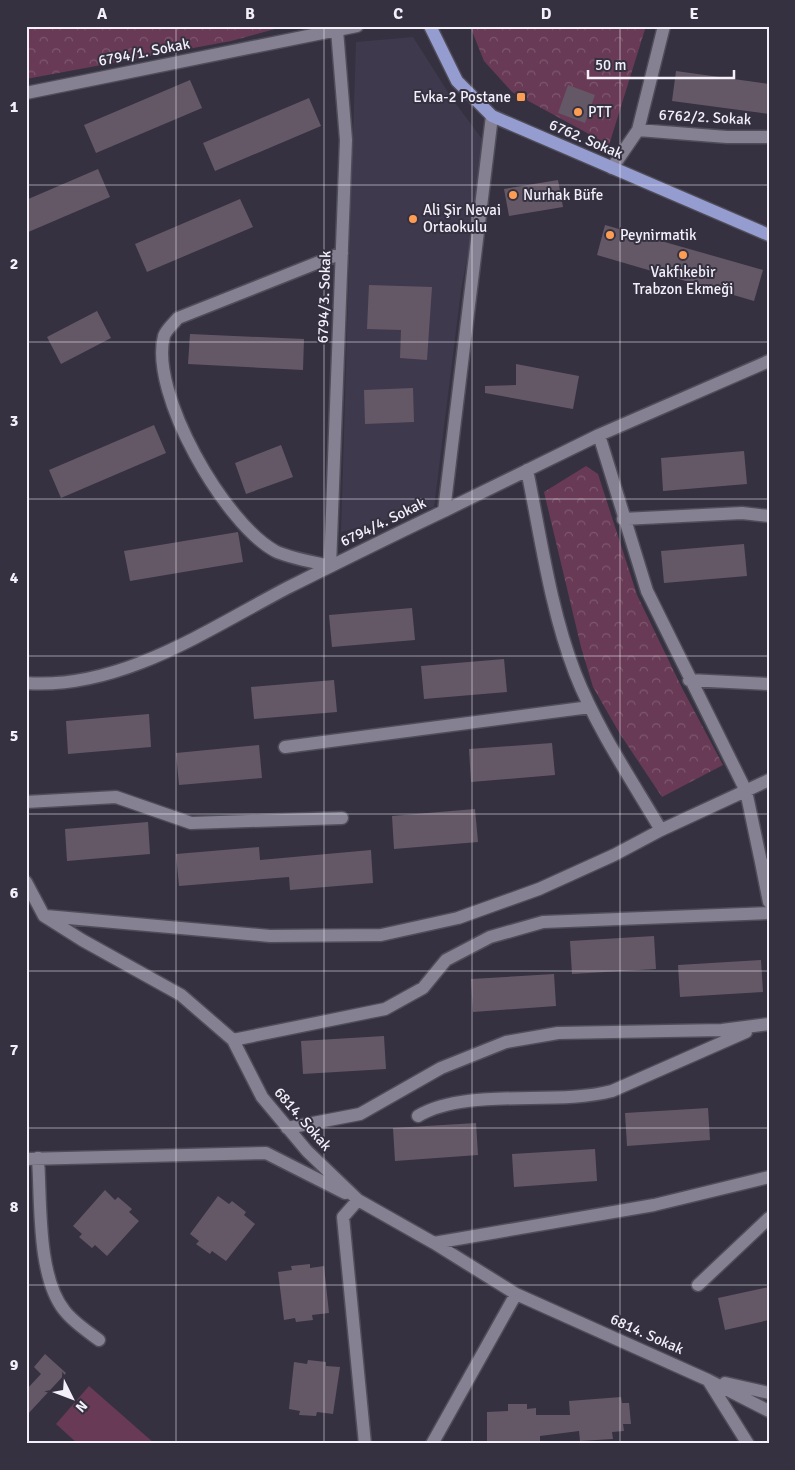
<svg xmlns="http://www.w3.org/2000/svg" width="795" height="1470" font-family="Signika,sans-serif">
	<defs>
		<pattern id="park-crowns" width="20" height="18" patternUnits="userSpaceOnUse" patternTransform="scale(1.25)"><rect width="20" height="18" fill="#683a55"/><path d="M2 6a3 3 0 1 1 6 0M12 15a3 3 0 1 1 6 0" fill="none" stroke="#7e576e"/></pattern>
	</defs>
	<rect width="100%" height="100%" fill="#353140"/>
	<!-- built -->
	<path fill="#3f394e" d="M413 37 453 100 488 147 461 290 434 507 341 532 356 42Z"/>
	<!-- green -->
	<path fill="#683a55" d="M89 1386 154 1443 78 1444 56 1424Z"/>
	<!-- park -->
	<path fill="url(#park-crowns)" d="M26 26H286L231 41 26 79Z
		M470 26H646L609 145 512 92 484 61Z
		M586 466 598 474 637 595 682 688 723 765 662 797 620 734 593 687 581 647 544 492Z"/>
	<!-- building -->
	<path fill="#645866" d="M676 71 769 84V114L672 101Z
		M190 80 202 108 96 153 84 125Z
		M568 85 595 95 585 123 558 113Z
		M309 98 321 126 215 171 203 143Z
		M98 169 110 197 26 233V200Z
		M558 180 563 207 509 216 504 189Z
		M240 199 253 227 147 272 135 244Z
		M605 225 763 270 754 301 597 255Z
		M369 285 432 287 427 360 400 358 401 330 367 329Z
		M97 311 111 338 61 364 47 337Z
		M190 334 304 339 303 370 188 364Z
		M516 364 579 376 573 409 485 393V386L516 385Z
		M413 388 414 422 365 424 364 390Z
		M154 425 166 453 61 498 49 470Z
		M281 445 293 477 246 494 235 463Z
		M744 451 747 484 663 491 661 458Z
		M238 532 243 562 130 581 124 551Z
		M744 544 747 576 664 583 661 551Z
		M412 608 415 640 332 647 329 615Z
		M504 659 507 692 424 699 421 666Z
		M334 680 337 712 254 719 251 687Z
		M149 714 151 747 68 754 66 721Z
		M552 743 555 775 471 782 469 749Z
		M259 745 262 778 179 785 176 753Z
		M475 809 478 842 394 849 392 816Z
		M148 822 150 854 67 861 65 829Z
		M259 847 260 860 371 850 373 883 290 890 289 877 179 886 176 854Z
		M654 936 656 969 572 974 570 941Z
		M761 960 763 992 680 997 678 965Z
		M554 974 556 1006 473 1012 471 979Z
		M384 1036 386 1069 303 1074 301 1041Z
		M708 1108 710 1140 627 1146 625 1113Z
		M476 1123 478 1155 395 1161 393 1128Z
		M595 1149 597 1181 514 1187 512 1154Z
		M105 1190 115 1200 118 1197 132 1209 129 1212 139 1221 107 1256 95 1245 92 1248 79 1237 82 1234 73 1226Z
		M218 1196 229 1204 232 1201 246 1212 244 1215 255 1224 226 1261 212 1251 210 1254 196 1244 199 1241 190 1234Z
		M310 1264V1268L324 1266 329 1313 312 1315 313 1320 296 1322 295 1318 284 1320 278 1272 292 1270 291 1266Z
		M769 1287V1320L725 1330 718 1298Z
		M45 1354 66 1373 26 1416V1390L41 1374 34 1367Z
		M308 1360 326 1362V1366L340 1367 333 1414 317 1412 316 1416 299 1415 300 1411 289 1409 294 1362 307 1364Z
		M621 1397 622 1403H629L631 1424H623L624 1431 612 1432 613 1439 580 1441 579 1431 540 1436V1443H487V1412L508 1411V1404H527V1409L536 1408V1415H570L569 1401Z"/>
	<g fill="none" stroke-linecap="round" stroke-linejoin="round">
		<defs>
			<path id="minor" d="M337 30 346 140 330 566C314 562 289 558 275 551 225 524 149 393 164 336 166 330 174 323 178 318L342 253
				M26 93 357 26
				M638 130 727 137H769
				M612 168 638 130 664 26
				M599 435 647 591 746 791 761 862 769 868
				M527 470C541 538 550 608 575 673 597 729 631 779 661 830
				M444 511 599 435 769 361
				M623 519 742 513 769 516
				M689 680 769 684
				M26 683C120 690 207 630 287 588 339 562 391 536 444 511L492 116
				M285 747 590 707
				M26 802 116 797 191 823 342 818
				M761 862 769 902
				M26 882 44 916 82 940 181 995 233 1040 262 1097 307 1151 358 1200 434 1243 516 1294 708 1380 769 1411
				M46 916 270 936 381 935 458 918 539 889 614 855 661 830 769 780
				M233 1040 385 1009 423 988 446 960 490 937 543 922 769 913
				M418 1116C467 1087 555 1106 612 1091L746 1032
				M287 1128 360 1114 441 1068 506 1042 558 1033 722 1030 769 1024
				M38 1158C41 1201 37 1276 64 1310 73 1322 87 1331 99 1340
				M26 1159 266 1153 345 1193
				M358 1200 343 1217 365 1444
				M434 1243 654 1205 769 1177
				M698 1285 769 1218
				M708 1380 748 1444
				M725 1383 769 1393
				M432 1444 516 1294"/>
			<path id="major" d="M430 26 457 81 492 116 769 235"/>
		</defs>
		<!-- minor casing -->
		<use href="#minor" stroke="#504d5a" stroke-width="15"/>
		<!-- major casing -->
		<use href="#major" stroke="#504d5a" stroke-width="15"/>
		<!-- minor -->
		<use href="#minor" stroke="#858092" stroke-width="12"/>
		<!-- major -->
		<use href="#major" stroke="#959ccf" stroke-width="12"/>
	</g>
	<!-- grid -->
	<path fill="none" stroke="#f3f0fa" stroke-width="1" stroke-opacity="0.55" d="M176 26V1444M324 26V1444M472 26V1444M620 26V1444M26 185H769M26 342H769M26 499H769M26 656H769M26 814H769M26 971H769M26 1128H769M26 1285H769"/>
	<!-- markers -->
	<g fill="#fc9d53" stroke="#353140" stroke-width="2">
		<rect x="516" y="92" width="10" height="10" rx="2.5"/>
		<circle cx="578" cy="112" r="5"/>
		<circle cx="513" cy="195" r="5"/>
		<circle cx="413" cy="219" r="5"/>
		<circle cx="610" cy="235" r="5"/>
		<circle cx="683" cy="255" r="5"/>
	</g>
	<g text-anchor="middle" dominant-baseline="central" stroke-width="4" stroke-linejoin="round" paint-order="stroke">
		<!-- street labels -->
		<g font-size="15" fill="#f3f0fa" stroke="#353140">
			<text transform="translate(144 52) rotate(-11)">6794/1. Sokak</text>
			<text transform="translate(705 117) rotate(3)">6762/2. Sokak</text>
			<text transform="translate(586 139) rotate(23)">6762. Sokak</text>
			<text transform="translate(324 297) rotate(-88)">6794/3. Sokak</text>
			<text transform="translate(383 522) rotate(-26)">6794/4. Sokak</text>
			<text transform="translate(303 1119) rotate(49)">6814. Sokak</text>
			<text transform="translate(647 1334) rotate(24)">6814. Sokak</text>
		</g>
		<!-- poi labels -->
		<g font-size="15" fill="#f3f0fa" stroke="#353140" text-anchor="start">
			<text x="511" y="97" text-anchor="end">Evka-2 Postane</text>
			<text x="588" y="112">PTT</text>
			<text x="523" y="195">Nurhak Büfe</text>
			<text x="423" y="210">Ali Şir Nevai<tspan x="423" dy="17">Ortaokulu</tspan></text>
			<text x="620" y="235">Peynirmatik</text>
			<text x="683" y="272" text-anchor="middle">Vakfıkebir<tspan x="683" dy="17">Trabzon Ekmeği</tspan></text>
		</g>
	</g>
	<!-- border -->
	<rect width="795" height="1470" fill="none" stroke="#353140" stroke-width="55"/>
	<!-- north arrow -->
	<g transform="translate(72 1398) rotate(132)" stroke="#353140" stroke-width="4" paint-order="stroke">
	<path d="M0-4L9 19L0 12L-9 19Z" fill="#f3f0fa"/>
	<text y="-8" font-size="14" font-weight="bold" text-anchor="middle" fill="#f3f0fa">N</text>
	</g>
	<!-- scale -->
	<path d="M588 70v8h146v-8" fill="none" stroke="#f3f0fa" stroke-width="2.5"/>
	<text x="595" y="70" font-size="15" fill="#f3f0fa" stroke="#353140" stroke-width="4" paint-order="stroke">50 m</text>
	<rect x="28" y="28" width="740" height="1414" fill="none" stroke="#f3f0fa" stroke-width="2"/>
	<g font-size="16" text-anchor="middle" font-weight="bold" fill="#f3f0fa">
		<text x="102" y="19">A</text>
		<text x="250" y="19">B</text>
		<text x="398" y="19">C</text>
		<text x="546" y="19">D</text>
		<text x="694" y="19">E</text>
		<text x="14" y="112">1</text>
		<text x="14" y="269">2</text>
		<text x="14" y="426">3</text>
		<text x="14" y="583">4</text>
		<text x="14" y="741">5</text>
		<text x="14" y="898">6</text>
		<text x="14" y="1055">7</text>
		<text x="14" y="1212">8</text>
		<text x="14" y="1370">9</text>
	</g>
</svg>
